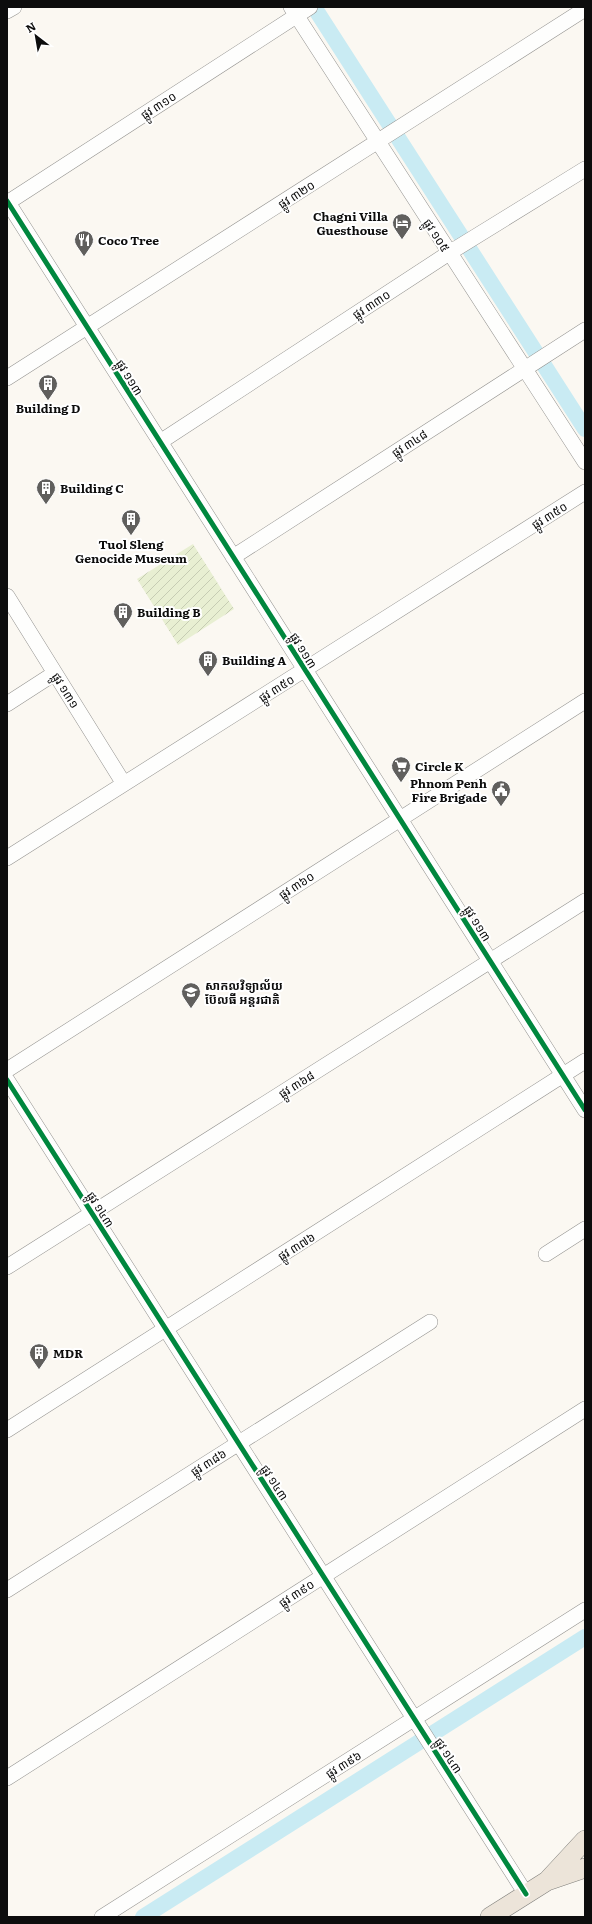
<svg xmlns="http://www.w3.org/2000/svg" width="592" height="1924" font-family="Literata,'Noto Sans Khmer',serif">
	<defs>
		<pattern id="garden-furrows" width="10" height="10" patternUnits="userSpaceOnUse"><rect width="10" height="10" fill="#e8efd2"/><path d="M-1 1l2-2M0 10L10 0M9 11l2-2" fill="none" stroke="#c6ccb3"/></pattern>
	</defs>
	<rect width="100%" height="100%" fill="#fbf8f2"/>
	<!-- garden -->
	<path fill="url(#garden-furrows)" d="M193 544 234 609 178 645 137 579Z"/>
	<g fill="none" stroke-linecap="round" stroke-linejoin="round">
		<!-- canal -->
		<path stroke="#c9ebf3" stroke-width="16" d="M314 7 585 429
			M143 1917 585 1637"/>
		<defs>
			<path id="minor" d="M291 7 585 462
				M7 11 14 7
				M7 201 585 1110
				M7 203 310 7
				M7 378 585 9
				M160 442 449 253 585 169
				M233 557 585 330
				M7 596 124 784
				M7 704 55 673
				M7 858 585 492
				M7 1070 585 701
				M7 1080 526 1894
				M546 1254 585 1229
				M7 1267 585 901
				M7 1430 585 1061
				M7 1590 430 1322
				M7 1778 585 1409
				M102 1917 585 1610"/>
			<path id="major" d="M548 1880 585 1840
				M490 1917 547 1881 585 1868"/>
		</defs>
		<!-- minor casing -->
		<use href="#minor" stroke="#949390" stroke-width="16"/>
		<!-- major casing -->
		<use href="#major" stroke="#81807d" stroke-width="20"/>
		<!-- minor -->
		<use href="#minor" stroke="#fefefd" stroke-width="15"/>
		<!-- major -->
		<use href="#major" stroke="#ece4d9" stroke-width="19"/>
		<defs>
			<path id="cycleway" d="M7 201 585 1110
				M7 1080 526 1894"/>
		</defs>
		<!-- cycleway casing -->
		<use href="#cycleway" stroke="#fff" stroke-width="8"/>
		<!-- cycleway -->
		<use href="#cycleway" stroke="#00873e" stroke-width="5"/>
	</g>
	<!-- icons -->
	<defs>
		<symbol id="hotel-pin" viewBox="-11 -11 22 30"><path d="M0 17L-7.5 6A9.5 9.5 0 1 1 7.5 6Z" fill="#605f5d" stroke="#fff"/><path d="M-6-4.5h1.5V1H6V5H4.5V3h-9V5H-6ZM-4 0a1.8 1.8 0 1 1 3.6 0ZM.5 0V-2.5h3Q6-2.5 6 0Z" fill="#fff"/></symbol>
		<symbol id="restaurant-pin" viewBox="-11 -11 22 30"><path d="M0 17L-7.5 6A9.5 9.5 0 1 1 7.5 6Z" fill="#605f5d" stroke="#fff"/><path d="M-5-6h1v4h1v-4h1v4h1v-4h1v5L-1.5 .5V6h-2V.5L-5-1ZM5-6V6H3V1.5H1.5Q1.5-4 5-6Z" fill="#fff"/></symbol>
		<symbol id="building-pin" viewBox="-11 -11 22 30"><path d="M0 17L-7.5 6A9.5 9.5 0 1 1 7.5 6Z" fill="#605f5d" stroke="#fff"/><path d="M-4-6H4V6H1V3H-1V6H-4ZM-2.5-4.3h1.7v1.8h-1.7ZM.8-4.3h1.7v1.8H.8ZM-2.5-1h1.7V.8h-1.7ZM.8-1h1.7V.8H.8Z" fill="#fff"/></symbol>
		<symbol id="supermarket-pin" viewBox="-11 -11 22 30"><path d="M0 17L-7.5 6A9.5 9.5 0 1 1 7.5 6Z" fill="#605f5d" stroke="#fff"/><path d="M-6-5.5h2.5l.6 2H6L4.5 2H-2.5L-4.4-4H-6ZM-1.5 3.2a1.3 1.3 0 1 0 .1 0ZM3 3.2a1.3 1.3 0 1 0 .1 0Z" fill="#fff"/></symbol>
		<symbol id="civic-pin" viewBox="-11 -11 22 30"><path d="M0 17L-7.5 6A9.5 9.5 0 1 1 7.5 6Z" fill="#605f5d" stroke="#fff"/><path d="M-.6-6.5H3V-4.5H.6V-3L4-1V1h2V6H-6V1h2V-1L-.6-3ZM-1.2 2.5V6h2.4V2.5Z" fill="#fff"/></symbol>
		<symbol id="university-pin" viewBox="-11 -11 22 30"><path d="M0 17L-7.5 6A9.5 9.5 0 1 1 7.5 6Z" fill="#605f5d" stroke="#fff"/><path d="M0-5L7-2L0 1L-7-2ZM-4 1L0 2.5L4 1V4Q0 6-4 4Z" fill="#fff"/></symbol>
	</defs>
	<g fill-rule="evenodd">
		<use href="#hotel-pin" x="391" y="212" width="22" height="30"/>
		<use href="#restaurant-pin" x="73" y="229" width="22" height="30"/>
		<use href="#building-pin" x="37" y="373" width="22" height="30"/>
		<use href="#building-pin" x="35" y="477" width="22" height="30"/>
		<use href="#building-pin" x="120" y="508" width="22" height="30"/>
		<use href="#building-pin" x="112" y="601" width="22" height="30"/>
		<use href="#building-pin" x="197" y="649" width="22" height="30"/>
		<use href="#supermarket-pin" x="390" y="755" width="22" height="30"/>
		<use href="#civic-pin" x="490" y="779" width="22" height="30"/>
		<use href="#university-pin" x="180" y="981" width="22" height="30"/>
		<use href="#building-pin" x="28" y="1342" width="22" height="30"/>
	</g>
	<g text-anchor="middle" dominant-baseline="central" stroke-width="4" stroke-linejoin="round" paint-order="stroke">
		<!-- street labels -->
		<g font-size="12" fill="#0d0d0d" stroke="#fff">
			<text transform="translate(158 105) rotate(-33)">ផ្លូវ ៣១០</text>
			<text transform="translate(296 194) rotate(-33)">ផ្លូវ ៣២០</text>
			<text transform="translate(437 235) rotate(57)">ផ្លូវ ១០៥</text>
			<text transform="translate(371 304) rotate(-33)">ផ្លូវ ៣៣០</text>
			<text transform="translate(130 377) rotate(58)">ផ្លូវ ១១៣</text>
			<text transform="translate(409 443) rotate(-33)">ផ្លូវ ៣៤៨</text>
			<text transform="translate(549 515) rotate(-32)">ផ្លូវ ៣៥០</text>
			<text transform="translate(304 650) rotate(58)">ផ្លូវ ១១៣</text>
			<text transform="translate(276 688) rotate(-32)">ផ្លូវ ៣៥០</text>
			<text transform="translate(66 690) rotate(58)">ផ្លូវ ១៣១</text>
			<text transform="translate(296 885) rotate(-33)">ផ្លូវ ៣៦០</text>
			<text transform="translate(478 923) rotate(58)">ផ្លូវ ១១៣</text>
			<text transform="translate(296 1084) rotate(-32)">ផ្លូវ ៣៦៨</text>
			<text transform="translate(101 1209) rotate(58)">ផ្លូវ ១៤៣</text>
			<text transform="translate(296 1246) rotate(-32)">ផ្លូវ ៣៧៦</text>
			<text transform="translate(208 1462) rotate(-32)">ផ្លូវ ៣៨៦</text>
			<text transform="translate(275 1482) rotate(57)">ផ្លូវ ១៤៣</text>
			<text transform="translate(296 1593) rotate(-33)">ផ្លូវ ៣៩០</text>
			<text transform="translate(449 1755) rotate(57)">ផ្លូវ ១៤៣</text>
			<text transform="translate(343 1764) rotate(-32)">ផ្លូវ ៣៩៦</text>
		</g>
		<!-- poi labels -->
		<g font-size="12" font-weight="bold" fill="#0d0d0d" stroke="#fff" text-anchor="start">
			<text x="388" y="216" text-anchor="end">Chagni Villa<tspan x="388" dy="14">Guesthouse</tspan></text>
			<text x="98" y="240">Coco Tree</text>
			<text x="48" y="408" text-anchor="middle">Building D</text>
			<text x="60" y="488">Building C</text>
			<text x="131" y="544" text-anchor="middle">Tuol Sleng<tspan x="131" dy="14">Genocide Museum</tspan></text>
			<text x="137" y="612">Building B</text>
			<text x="222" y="660">Building A</text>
			<text x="415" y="766">Circle K</text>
			<text x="487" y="783" text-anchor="end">Phnom Penh<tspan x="487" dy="14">Fire Brigade</tspan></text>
			<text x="205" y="985">សាកលវិទ្យាល័យ<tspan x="205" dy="14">ប៊ែលធី អន្តរជាតិ</tspan></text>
			<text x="53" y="1353">MDR</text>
		</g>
	</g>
	<!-- border -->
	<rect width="592" height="1924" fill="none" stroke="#0d0d0d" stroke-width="16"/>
	<!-- north arrow -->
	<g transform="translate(36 36) rotate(329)" stroke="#ffffff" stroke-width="3" paint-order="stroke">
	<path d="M0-3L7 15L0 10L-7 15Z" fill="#0d0d0d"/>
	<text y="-6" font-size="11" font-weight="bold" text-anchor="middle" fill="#0d0d0d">N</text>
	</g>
</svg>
